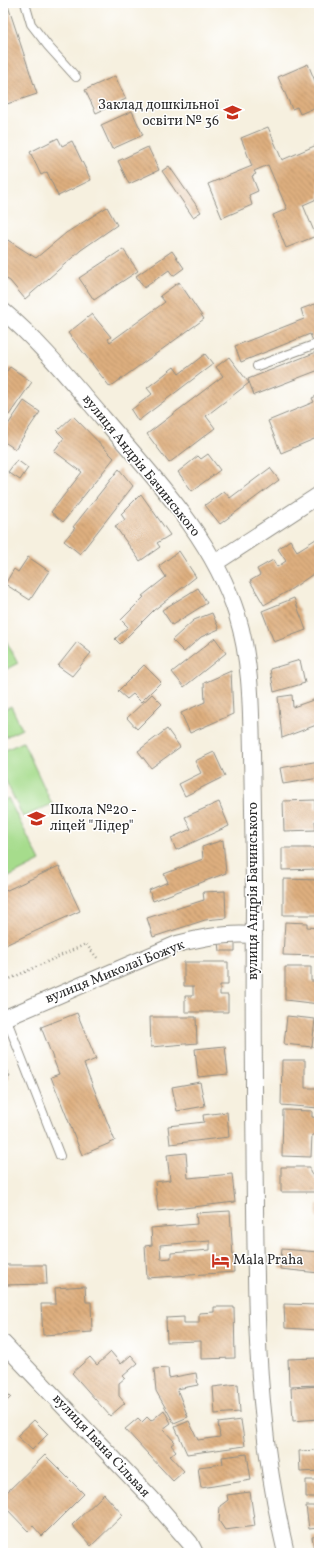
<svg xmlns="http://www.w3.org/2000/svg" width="322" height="1556" font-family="Vollkorn,serif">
	<defs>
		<pattern id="building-back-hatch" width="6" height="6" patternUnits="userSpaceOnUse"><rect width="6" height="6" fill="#deaf7f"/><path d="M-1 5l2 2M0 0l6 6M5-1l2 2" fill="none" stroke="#b48f68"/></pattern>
	</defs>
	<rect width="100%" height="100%" fill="#fff"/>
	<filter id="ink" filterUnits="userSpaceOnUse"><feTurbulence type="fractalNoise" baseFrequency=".025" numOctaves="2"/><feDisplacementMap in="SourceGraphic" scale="8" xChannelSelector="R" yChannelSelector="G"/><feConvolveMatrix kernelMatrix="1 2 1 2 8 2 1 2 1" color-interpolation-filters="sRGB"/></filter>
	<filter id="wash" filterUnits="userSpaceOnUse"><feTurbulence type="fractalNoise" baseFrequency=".012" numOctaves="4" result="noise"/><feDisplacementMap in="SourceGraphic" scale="16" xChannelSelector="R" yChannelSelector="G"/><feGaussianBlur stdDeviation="0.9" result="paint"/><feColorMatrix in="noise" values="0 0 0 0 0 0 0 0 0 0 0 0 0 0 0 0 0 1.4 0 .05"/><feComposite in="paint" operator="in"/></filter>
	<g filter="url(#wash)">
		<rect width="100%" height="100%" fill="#f6f0df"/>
		<!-- green -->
		<path fill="#a6dc8c" stroke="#68845c" d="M3 635 18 663 3 671Z
			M11 706 22 729 3 738V710Z
			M23 742 52 804 23 817 3 775V751Z
			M8 798 40 861 3 880V801Z"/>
		<g id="blocks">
			<!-- building -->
			<path fill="url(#building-back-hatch)" fill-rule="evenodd" d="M3 3H7L37 94 7 104 3 92Z
				M308 64 319 91V106L300 114 297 107 292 109 278 77Z
				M115 76 126 99 96 113 85 90Z
				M132 111 143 135 112 149 101 125Z
				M268 127 282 160 319 144V198L303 205 316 236 286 248 273 215 287 209 268 165 254 171 256 174 252 176 258 191 249 195 252 205 222 218 208 184 252 166 241 138Z
				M58 138 62 146 72 141 91 180 58 196 47 172 41 175 30 152Z
				M148 147 159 170 129 184 118 161Z
				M169 166 201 212 193 217 162 171Z
				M107 207 117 225 81 250 25 299 10 281 3 277V237L36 258 66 233Z
				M123 249 138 271 94 300 79 278Z
				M172 251 184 268 173 276 169 270 144 288 136 276Z
				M179 282 204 319 110 387 68 333 92 314 111 337 108 339 110 342 165 302 160 296Z
				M315 304 319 315V339L313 341 310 334 241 362 235 346 304 319 301 309Z
				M319 351V370L254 395 248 379Z
				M205 354 213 364 138 421 131 410 152 394 147 388 174 367 179 374Z
				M229 357 249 383 206 416 215 428 169 463 147 434 223 376 216 367Z
				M10 367 32 382 9 415 3 410V376Z
				M319 395V437L281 453 268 421 314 402 312 398Z
				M24 401 40 412 15 449 3 441V432Z
				M73 416 114 458 63 522 51 512 82 472 54 451 64 438 57 431Z
				M208 454 220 470 192 491 178 472 198 456 201 459Z
				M17 460 28 468 20 480 8 472Z
				M270 468 279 480 220 524 205 505 224 491 230 498Z
				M119 469 133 486 80 554 64 541 75 528 73 527Z
				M141 494 170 535 157 543 160 547 140 561 115 526 125 520 121 514Z
				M316 539 319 544V570L290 590 264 605 250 581 260 575 257 569 273 560 277 567 286 561 278 549 290 540 297 551Z
				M179 551 196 577 154 610 120 644 115 639 128 627 121 620 144 597 142 596 166 577 159 566Z
				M28 557 49 571 30 600 5 584 14 569 18 572Z
				M198 588 207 603 172 625 162 610Z
				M294 598 306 630 274 642 262 611Z
				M212 613 219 629 201 637 184 652 172 640 194 620Z
				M215 638 226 653 184 687 172 672Z
				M77 642 91 653 72 676 58 666Z
				M300 660 305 683 274 692 270 669Z
				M144 665 161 682 141 702 133 694 127 699 118 691Z
				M231 671 233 714 190 733 181 713 205 702 204 683Z
				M152 694 162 704 137 729 127 718Z
				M292 695 293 707 319 698V724L282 738 278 697Z
				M167 729 180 747 151 768 138 751Z
				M214 752 225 776 185 796 179 784 201 773 195 761Z
				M319 761V778L283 784 280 768Z
				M315 800V809H319V821H315L316 830 284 831 283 801Z
				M219 802 229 826 176 850 171 838 191 829 185 817Z
				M223 840 226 873 153 901 149 890 168 882 164 874 203 859 202 847Z
				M282 848H319V869L282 870Z
				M59 866 80 911 3 946V892Z
				M283 879 319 880V915H283Z
				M225 891 226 918 205 920 153 937 147 918 204 900 203 892Z
				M285 922 307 923V927L319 928V956L283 955Z
				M235 941V951H220L219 942Z
				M184 962H228V985H220V995H228V1012H185V996H193V986H184Z
				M285 967H311V981H319V1004L285 1000Z
				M77 1013 96 1059 84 1064 115 1141 82 1155 51 1077 59 1074 41 1027Z
				M287 1016 315 1019 312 1047 284 1044Z
				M150 1017H196L197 1043 151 1047Z
				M225 1046 228 1074 198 1077 195 1049Z
				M282 1060H305V1088H319V1108L281 1105Z
				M3 1063 10 1077 3 1080Z
				M200 1082 205 1106 177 1111 172 1087Z
				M283 1110 312 1111V1117L319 1118V1135H312L311 1157 282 1156Z
				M227 1112 229 1137 170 1144 168 1126 204 1122 203 1115Z
				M186 1153 188 1178 232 1174 235 1202 158 1211 155 1182 170 1180 167 1155Z
				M281 1167H310V1172L316 1181H319V1192H281Z
				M317 1204H319V1218H316Z
				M230 1211 234 1272 147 1278 145 1246 152 1245 151 1228 197 1224 196 1213ZM210 1241V1250L171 1253V1258L161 1259 160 1245Z
				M282 1249 319 1252V1273L280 1269Z
				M3 1265H46L47 1284 3 1285Z
				M85 1286 86 1302H91L92 1332 43 1335 41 1304H56L55 1288Z
				M284 1304 319 1305V1330L285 1328Z
				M214 1307H234L235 1358 201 1359V1341L167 1342 166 1318 184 1317V1323H199V1313L214 1312Z
				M111 1352 121 1364 131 1355 138 1363 123 1376 125 1378 119 1383V1396L125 1403 110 1416 72 1373 90 1357 97 1365Z
				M318 1358 319 1385 289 1386 288 1359Z
				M168 1368 169 1378 196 1373 198 1385 177 1389 188 1417 174 1423 156 1391 154 1369Z
				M238 1384 240 1412 215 1414 213 1387Z
				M319 1386V1419L293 1421 291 1388Z
				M3 1389 11 1397 3 1405Z
				M164 1410 171 1423 163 1429 175 1442 171 1445 176 1451 170 1456 184 1471 173 1481 125 1429 138 1418 142 1422 147 1417 151 1421Z
				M34 1420 48 1434 32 1450 17 1436Z
				M241 1420 245 1446 187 1454 175 1427 189 1421 198 1440 220 1437 218 1423Z
				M319 1450V1471L300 1472 299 1451Z
				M247 1454 251 1480 201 1488 198 1467 223 1464 222 1457Z
				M45 1455 84 1494 42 1536 33 1526 28 1531 3 1505V1496Z
				M306 1480H319V1497H306Z
				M250 1492 255 1526 225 1530 219 1521 220 1506 228 1500 227 1495Z
				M104 1494 123 1515 91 1546 72 1525Z
				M306 1506H319V1528L309 1529Z
				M319 1536V1553H315L312 1537Z"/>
		</g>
	</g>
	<g filter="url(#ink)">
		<use href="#blocks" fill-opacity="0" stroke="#908e85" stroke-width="1"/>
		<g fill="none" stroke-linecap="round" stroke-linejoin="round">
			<defs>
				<path id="service" d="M25 3 31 24 48 46 76 77
					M257 366 319 343
					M6 1018 60 1156"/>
				<path id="minor" d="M3 311C40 342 71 381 103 418 154 478 213 538 237 615 251 660 251 707 252 754 253 805 254 856 254 908 253 1008 254 1108 255 1208 256 1279 256 1351 264 1421 268 1465 276 1510 286 1553
					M215 563 319 495
					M3 1019 177 944C204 937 226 933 254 935
					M3 1343 151 1498 190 1543 195 1553"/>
			</defs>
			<!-- service casing -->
			<use href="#service" stroke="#908e85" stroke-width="10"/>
			<!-- minor casing -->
			<use href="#minor" stroke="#908e85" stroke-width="18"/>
			<!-- path -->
			<path stroke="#908e85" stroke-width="2.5" stroke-dasharray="1 3" stroke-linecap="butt" d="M3 982 86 944 98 959"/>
			<!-- service -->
			<use href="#service" stroke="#fff" stroke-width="8"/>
			<!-- minor -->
			<use href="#minor" stroke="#fff" stroke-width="16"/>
		</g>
	</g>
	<!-- icons -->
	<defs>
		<symbol id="school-bare" viewBox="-9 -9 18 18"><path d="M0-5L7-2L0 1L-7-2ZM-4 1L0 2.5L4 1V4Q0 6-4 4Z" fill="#c8321e" stroke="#fff" stroke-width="2.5" paint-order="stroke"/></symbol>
		<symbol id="hotel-bare" viewBox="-9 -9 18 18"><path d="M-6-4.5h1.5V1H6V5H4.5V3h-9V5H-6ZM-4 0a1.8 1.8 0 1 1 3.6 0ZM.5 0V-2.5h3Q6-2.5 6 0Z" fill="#c8321e" stroke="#fff" stroke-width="2.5" paint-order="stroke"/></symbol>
	</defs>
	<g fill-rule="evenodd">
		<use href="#school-bare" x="220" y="100" width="25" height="25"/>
		<use href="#school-bare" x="24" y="806" width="25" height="25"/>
		<use href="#hotel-bare" x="208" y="1248" width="25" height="25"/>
	</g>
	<g text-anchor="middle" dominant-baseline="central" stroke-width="3" stroke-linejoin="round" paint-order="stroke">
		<!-- poi labels -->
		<g font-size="14" fill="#2b2b2b" stroke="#fff" text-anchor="start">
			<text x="219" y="105" text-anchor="end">Заклад дошкільної<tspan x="219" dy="16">освіти № 36</tspan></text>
			<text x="50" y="810">Школа №20 -<tspan x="50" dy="16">ліцей "Лідер"</tspan></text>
			<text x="233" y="1260">Mala Praha</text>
		</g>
		<!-- street labels -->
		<g font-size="14" fill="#2b2b2b" stroke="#fff">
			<text transform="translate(141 466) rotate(51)">вулиця Андрія Бачинського</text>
			<text transform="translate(253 891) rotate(-90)">вулиця Андрія Бачинського</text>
			<text transform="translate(115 972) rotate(-22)">вулиця Миколаї Божук</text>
			<text transform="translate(101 1446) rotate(47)">вулиця Івана Сільвая</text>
		</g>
	</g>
	<!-- margin -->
	<rect width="322" height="1556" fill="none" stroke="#fff" stroke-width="16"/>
</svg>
